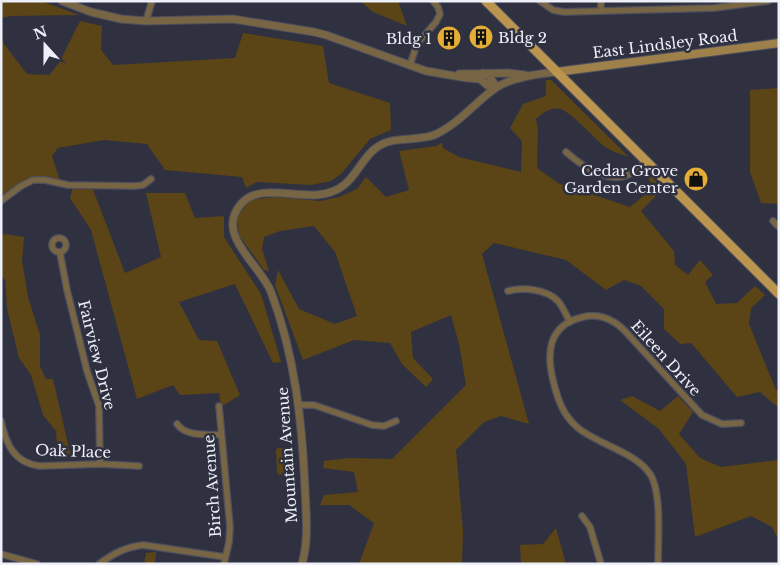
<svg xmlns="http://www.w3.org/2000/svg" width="780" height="565" font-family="'Libre Baskerville',serif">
	<rect width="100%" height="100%" fill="#2f3140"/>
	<!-- green -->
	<path fill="#5b4415" d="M1 1H41L79 15 11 16 1 18Z
		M360 1H398L407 26 373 12Z
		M80 21 102 26 101 50 113 65 235 58 243 33 323 46 329 83 390 103 391 130 370 139 341 174 331 181 311 185 257 182 246 188 242 177 165 170 147 144 104 140 58 148 52 156 61 184 37 180 4 200 1 189V35L4 44 27 74 49 75 59 63Z
		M546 80H551L629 157C621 154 610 151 604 146 595 139 569 110 560 109 550 107 543 113 536 119L538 129 537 168 558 183 630 207 654 187 643 172 646 170 663 189 641 211 674 251 675 265 688 275 700 260 713 275 705 282 716 304 737 303 755 286 765 295 751 308 749 324 776 390 779 392V408L760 392 737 397 691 343 680 344 664 329V309L641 286 624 280 606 290 566 260 494 243 482 254 529 424 501 416 484 422 456 450 463 531 462 564H359L374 523 349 505H320L324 495 358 492 354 472 323 468 324 461 349 458 392 459 466 385 459 344 451 315 411 332 413 358 433 379 426 387 402 364 390 343 354 340 303 360 275 285 278 270 299 309 335 324 357 316 335 252 314 226 280 231 264 237 262 249 269 271 264 270 239 235 237 216 250 200 275 197 320 201 339 197 357 189 366 177 386 197 409 190 399 151 436 146 442 143 443 148 459 157 521 172 522 141 510 128 523 104 546 96Z
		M779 88V204L761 203 750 172V90Z
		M73 187H92L125 273 161 257 146 193H185L195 218 224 216V237L261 294 281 362 273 363 235 284 179 302 199 340 217 341 240 395 221 407 219 393 180 395 173 385 137 399 91 230 70 198Z
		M5 234 24 237 22 261 28 297 40 335V366L46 379H53L71 457 58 458 56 431 43 415 31 375 19 358 7 309 5 280 1 276V236Z
		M632 396 660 411 678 396 693 412 679 434 700 458 721 467 779 460V541L772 527 751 516 695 537 686 464 659 429 620 400Z
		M278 448H287L289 450 290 472 288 474 279 475 277 472 276 450Z
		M556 528 566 564H521L520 545 543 544Z
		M156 552 155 564H144L146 553Z"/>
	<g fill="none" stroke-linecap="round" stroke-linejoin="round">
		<defs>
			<path id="minor" d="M540 1 553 10 564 12 714 8 768 1
				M601 1V11
				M146 21 152 1
				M410 65 417 44 436 22 440 14 438 7 433 1
				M566 152C582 166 608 185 630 174 636 171 641 165 645 161
				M1 201 21 186 33 180H45L68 185 135 186 143 185 151 179
				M773 221 779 227
				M52 245a7 7 0 1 1 14 0a7 7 0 1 1-14 0Z
				M60 253 67 290 87 371 99 406 100 464
				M508 291C523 287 546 289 558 301 563 307 566 315 570 322
				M299 405H314L372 425 384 426 396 421
				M219 406 230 527 229 542 224 564
				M1 421C6 444 14 463 40 466L100 464 139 466
				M177 424C186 437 207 434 221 435
				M582 516 590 527 601 564
				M1 554 37 564
				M99 564C113 554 125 547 143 545L225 557
				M658 564C658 541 662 492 650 474 636 452 596 444 577 427 563 415 558 400 554 384 546 355 547 325 583 317 598 313 613 319 624 330L702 415 722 424 741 423"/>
			<path id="tertiary" d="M62 1 91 12 121 19 146 21 233 19 314 32 326 35 426 71 467 78 480 79 493 90
				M483 73 489 76 494 83 493 90
				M459 74 508 73 525 75
				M302 564C309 539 306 514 305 489 302 421 295 356 271 292 261 265 214 235 241 204 264 177 313 210 344 185 357 175 363 157 376 148 393 135 415 142 434 135 458 125 476 101 497 87 514 77 537 74 556 72"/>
			<path id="secondary" d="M556 72 779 43"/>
			<path id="primary" d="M486 1 779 294"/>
		</defs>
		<!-- minor casing -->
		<use href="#minor" stroke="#4d4f5e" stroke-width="8"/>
		<!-- tertiary casing -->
		<use href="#tertiary" stroke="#4d4f5e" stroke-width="9"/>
		<!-- secondary casing -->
		<use href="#secondary" stroke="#4d4f5e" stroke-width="10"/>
		<!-- primary casing -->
		<use href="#primary" stroke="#4d4f5e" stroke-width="11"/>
		<!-- minor -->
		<use href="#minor" stroke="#776544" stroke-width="5.5"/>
		<!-- tertiary -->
		<use href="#tertiary" stroke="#776544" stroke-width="7"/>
		<!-- secondary -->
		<use href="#secondary" stroke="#9d804a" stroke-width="8"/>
		<!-- primary -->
		<use href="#primary" stroke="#bb954d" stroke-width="9"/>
	</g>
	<!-- icons -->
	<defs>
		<symbol id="building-disc" viewBox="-11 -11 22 22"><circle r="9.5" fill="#e5ad35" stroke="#2f3140"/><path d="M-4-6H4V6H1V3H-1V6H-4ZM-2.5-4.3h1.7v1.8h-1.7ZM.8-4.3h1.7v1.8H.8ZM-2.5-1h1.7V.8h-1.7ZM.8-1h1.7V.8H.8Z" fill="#111"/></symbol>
		<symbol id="shop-disc" viewBox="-11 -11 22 22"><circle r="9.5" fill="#e5ad35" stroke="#2f3140"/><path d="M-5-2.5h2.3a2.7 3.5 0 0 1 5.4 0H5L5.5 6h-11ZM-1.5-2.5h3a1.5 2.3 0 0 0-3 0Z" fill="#111"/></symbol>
	</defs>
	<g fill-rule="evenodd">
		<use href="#building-disc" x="467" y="23" width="28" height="28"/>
		<use href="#building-disc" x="435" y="24" width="28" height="28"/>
		<use href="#shop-disc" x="682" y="165" width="28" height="28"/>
	</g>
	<g text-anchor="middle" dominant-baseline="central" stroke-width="5" stroke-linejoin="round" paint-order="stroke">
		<!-- poi labels -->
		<g font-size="15" fill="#edeff9" stroke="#2f3140" text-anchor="end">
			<text x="498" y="37" text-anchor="start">Bldg 2</text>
			<text x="432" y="38">Bldg 1</text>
			<text x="678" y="170">Cedar Grove<tspan x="678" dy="17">Garden Center</tspan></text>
		</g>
		<!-- street labels -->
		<g font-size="15" fill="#edeff9" stroke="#2f3140">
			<text transform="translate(665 44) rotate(-7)">East Lindsley Road</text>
			<text transform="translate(97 355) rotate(76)">Fairview Drive</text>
			<text transform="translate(666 358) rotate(48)">Eileen Drive</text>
			<text transform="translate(73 451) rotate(2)">Oak Place</text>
			<text transform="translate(287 455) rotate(-94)">Mountain Avenue</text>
			<text transform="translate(212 486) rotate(-94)">Birch Avenue</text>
		</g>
	</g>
	<!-- border -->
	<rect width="780" height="565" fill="none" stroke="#edeff9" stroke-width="5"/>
	<!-- north arrow -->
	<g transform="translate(45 45) rotate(339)" stroke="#2f3140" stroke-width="4" paint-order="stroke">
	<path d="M0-4L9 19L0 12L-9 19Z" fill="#edeff9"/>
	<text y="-8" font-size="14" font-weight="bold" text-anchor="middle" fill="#edeff9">N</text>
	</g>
</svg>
